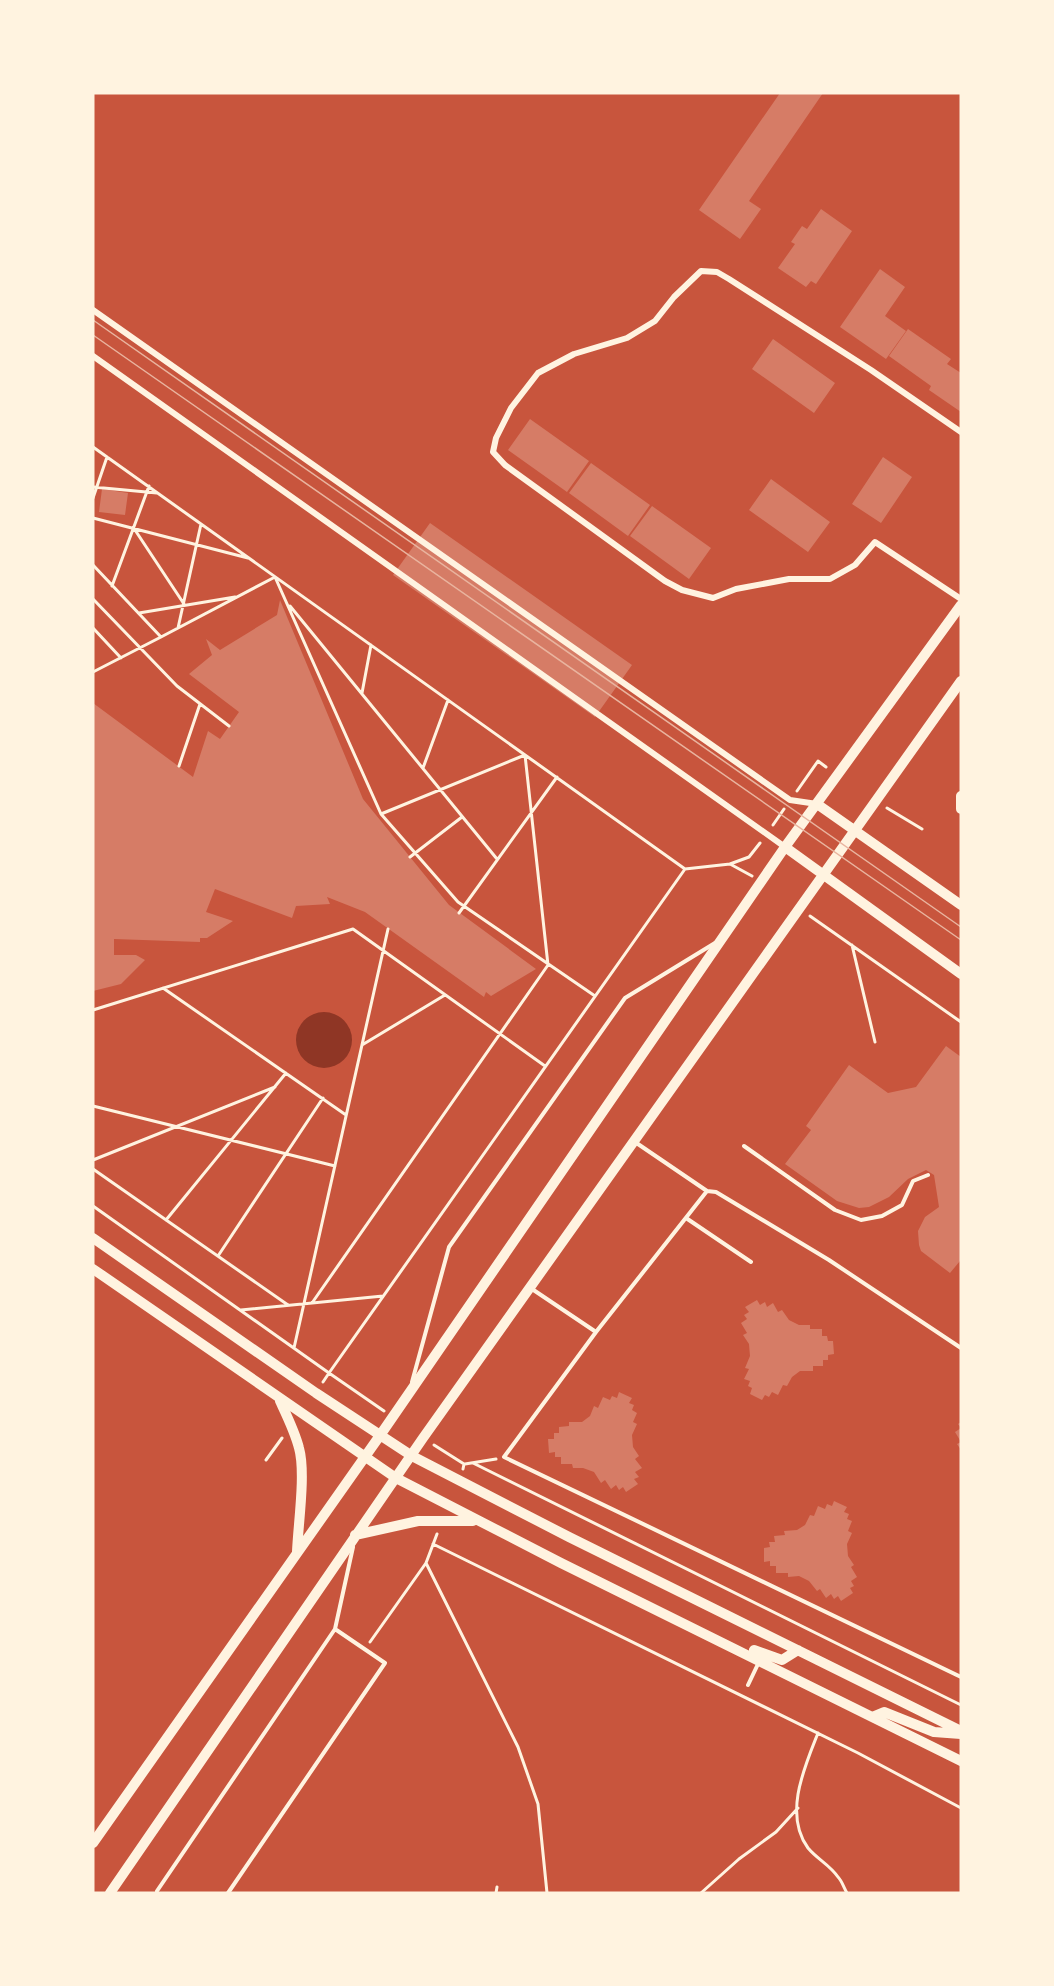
<svg xmlns="http://www.w3.org/2000/svg" width="1054" height="1986" font-family="'IBM Plex Serif',serif">
	<rect width="100%" height="100%" fill="#c8553d"/>
	<!-- water -->
	<path fill="#8f3625" d="M296 1040a28 28 0 1 1 56 0a28 28 0 1 1-56 0Z"/>
	<!-- building -->
	<path fill="#d67c66" d="M780 93H823L749 201 761 209 740 239 699 210Z
		M821 209 852 231 816 284 811 281 806 287 778 268 795 244 791 242 802 226 807 229Z
		M880 269 905 287 885 316 906 331 886 359 840 327Z
		M908 329 951 359 947 364 961 373V412L929 390 931 386 889 356Z
		M773 339 835 383 814 413 752 369Z
		M530 419 589 461 567 492 508 450Z
		M883 457 912 477 881 523 852 504Z
		M591 463 650 505 628 536 569 493Z
		M771 479 830 522 808 552 749 510Z
		M102 489 128 493 125 515 99 512Z
		M652 506 711 548 689 579 630 536Z
		M430 523 632 665 595 717 393 575Z
		M280 600 363 799 449 905 536 969 491 996 486 992 484 997 365 912 327 897 330 904 296 906 292 918 215 889 206 912 233 921 207 938H200V942L114 939V955H136L145 960 121 984 93 991V703L193 777 208 731 220 739 239 712 189 674 212 655 206 639 220 650 277 615Z
		M946 1046 961 1057V1262L960 1261 950 1273 921 1251 919 1245 918 1231 925 1217 939 1207 934 1175 926 1170 908 1179 889 1197 869 1207 859 1208 837 1201 785 1164 811 1130 806 1126 849 1065 888 1093 916 1087Z
		M757 1300 760 1305 765 1302 767 1307 773 1303 778 1312 782 1310 789 1320 799 1325H810V1329H822V1336H827L828 1341H833L834 1354 828 1355V1360H823V1366H813V1371H800L792 1377 787 1386 783 1385 778 1395 772 1392 769 1397 765 1395 762 1400 750 1394 752 1388 748 1386 750 1381 744 1379 749 1369 745 1368 750 1356 749 1344 743 1335 747 1333 741 1323 747 1319 744 1315 749 1312 745 1307Z
		M619 1392 632 1398 629 1403 634 1405 632 1410 637 1413 633 1422 637 1424 632 1435 633 1447 639 1456 635 1459 642 1468 635 1472 639 1477 634 1479 638 1484 626 1492 623 1487 619 1490 616 1485 611 1489 605 1480 601 1483 594 1472 583 1468H573L572 1464H561V1457H555V1452L549 1453 548 1439H554V1433H559V1427L569 1426V1422H582L590 1416 594 1406 598 1408 603 1397 610 1400 612 1396 617 1398Z
		M961 1422V1450L957 1444 961 1442 955 1432 961 1428 958 1424Z
		M834 1501 847 1507 844 1512 849 1514 847 1519 852 1521 848 1531 852 1533 847 1544 848 1556 854 1565 851 1567 857 1577 851 1581 854 1586 850 1588 853 1593 841 1601 838 1596 834 1599 831 1594 826 1598 820 1589 817 1591 809 1581 799 1576 788 1577V1573H776V1566H770V1561L764 1562V1548L770 1547 769 1542H775L774 1536 785 1535 784 1531 797 1530 805 1525 810 1515 814 1516 818 1506 825 1509 827 1504 832 1506Z"/>
	<g fill="none" stroke-linecap="round" stroke-linejoin="round">
		<!-- path -->
		<path stroke="#fff3e0" stroke-width="3" d="M93 447 685 869 329 1373 93 1206
			M93 487 157 493
			M93 498 107 457
			M93 518 248 558
			M135 530 184 604
			M93 565 161 637 275 577 381 814 458 902 595 996
			M112 586 149 486
			M93 599 177 686 229 726
			M290 606 497 859
			M139 613 235 597
			M93 628 121 658
			M178 628 201 524
			M93 672 161 637
			M362 693 371 645
			M179 766 200 704
			M423 768 448 700
			M797 791 818 761 826 767
			M887 808 922 829
			M773 825 784 809
			M410 857 462 817
			M685 869 730 864
			M752 876 730 864 749 857 760 843
			M459 913 557 777
			M810 916 961 1022
			M852 945 875 1042
			M163 988 346 1115
			M93 1010 353 929 545 1066
			M362 1045 445 995
			M93 1106 335 1166
			M93 1160 275 1087
			M93 1169 288 1305
			M166 1220 286 1073
			M218 1256 323 1098
			M312 1303 548 965 525 755 381 814
			M241 1310 383 1296
			M294 1348 388 929
			M323 1382 329 1373 384 1411
			M434 1445 464 1464 463 1469
			M266 1460 282 1438
			M473 1463 961 1705
			M465 1464 496 1459
			M433 1544 858 1753 961 1808
			M426 1563 518 1747 538 1804 547 1893
			M370 1642 426 1563 437 1534
			M818 1733C805 1766 783 1814 808 1848 817 1859 830 1865 838 1877 842 1881 844 1888 847 1893
			M496 1893 497 1887
			M701 1893 739 1859 776 1832 798 1808"/>
		<!-- service -->
		<path stroke="#fff3e0" stroke-width="4" d="M635 1142 707 1191 596 1332 504 1457 961 1677
			M744 1146 835 1210 861 1220 882 1216 902 1205 913 1181 928 1175
			M707 1191 716 1192 829 1260 961 1348
			M686 1218 751 1262
			M532 1289 596 1332
			M412 1382 449 1247 625 998 715 943
			M748 1685 758 1664
			M157 1891 335 1629
			M228 1893 385 1663 335 1629 353 1547"/>
		<!-- minor -->
		<path stroke="#fff3e0" stroke-width="6" d="M93 310 790 800 817 804
			M93 356 785 847
			M961 432 871 370 729 279 717 272 701 271 674 297 655 321 627 338 574 354 538 373 511 408 496 438 493 452 505 465 665 581 682 590 713 598 736 589 789 579H830L855 565 875 542 961 599"/>
		<!-- secondary -->
		<path stroke="#fff3e0" stroke-width="10" d="M961 796V809
			M817 804 961 905
			M785 847 961 974
			M93 1238 316 1393 412 1456 569 1537 961 1731
			M93 1269 396 1478 561 1563 961 1761
			M280 1401C287 1416 295 1432 299 1448 306 1473 298 1525 297 1552
			M355 1535 418 1521H473
			M754 1650 782 1660 798 1650
			M872 1717 884 1712 934 1732 961 1734
			M93 1843 381 1434 785 847 961 605
			M110 1893 423 1438 961 681"/>
		<!-- tram -->
		<path stroke="#e9b49f" stroke-width="1.5" d="M93 320 961 927
			M93 335 961 940"/>
	</g>
	<!-- border -->
	<rect width="1054" height="1986" fill="none" stroke="#fff3e0" stroke-width="189"/>
</svg>
